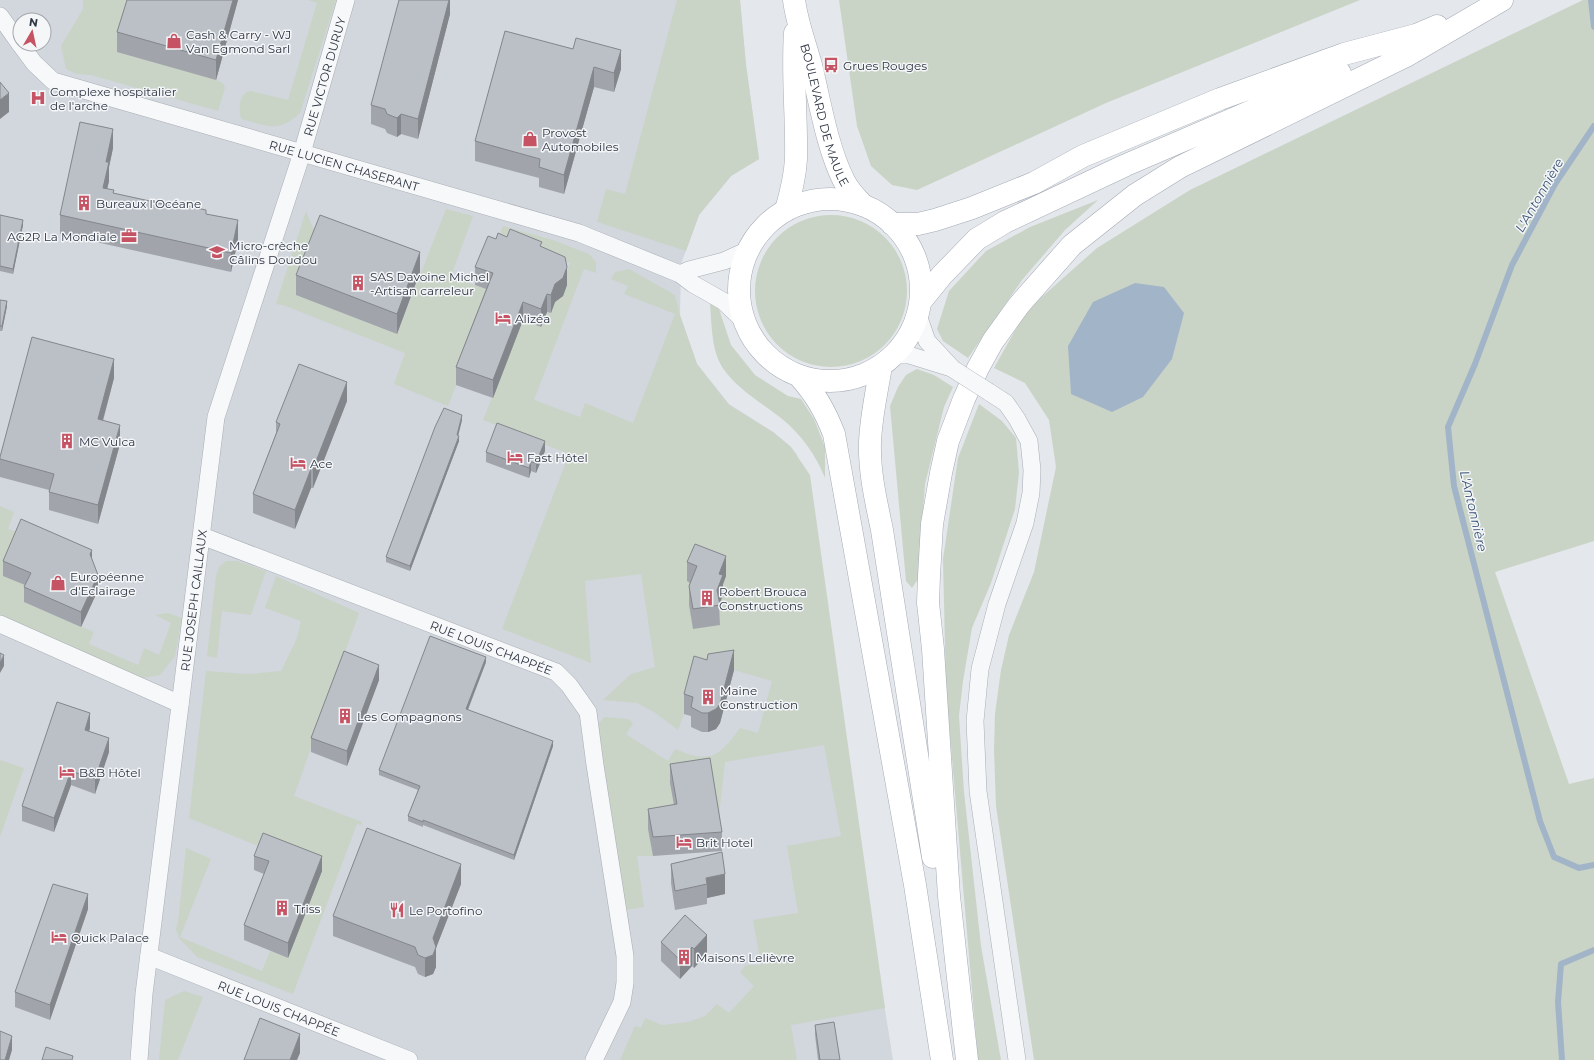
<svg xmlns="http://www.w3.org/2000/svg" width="1594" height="1060" font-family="Montserrat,sans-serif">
	<rect width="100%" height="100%" fill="#e4e7eb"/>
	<!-- built -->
	<path fill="#d2d6dd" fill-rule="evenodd" d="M0 0H740L746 65 759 159 731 176 699 215 681 264 680 315 697 364 729 404 773 432 791 447 797 455 893 1060H0ZM20 20H44V44H20Z"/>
	<!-- green -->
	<path fill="#c9d4c6" d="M83 0H238L216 80 223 83 225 88 218 111 91 75 77 74 66 69 61 46 83 9Z
		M308 0H336L300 113C278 134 267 125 241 119 239 108 238 93 251 91L288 100 317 3Z
		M677 0H740L746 65 759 159 731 176 699 215 686 251 597 222 606 189 625 194Z
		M839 0H1360L1106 103 917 190 892 185 871 166 857 126Z
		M1583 0H1594V541L1495 572 1569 784 1594 778V1060H1034L996 806 994 750 995 714 1001 670 1009 635 1034 572 1056 467 1049 420 1025 383 994 368 1026 311 1097 248 1190 190Z
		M1098 200 1065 230 1022 280 968 358 943 341 937 329 949 291 986 251 1030 227Z
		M446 209 473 216 451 276 493 292 448 406 394 384 405 353 283 305 276 304 306 211 312 226 320 235 397 334Z
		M755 291a76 76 0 1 1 152 0a76 76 0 1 1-152 0Z
		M503 226 553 240 589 254 596 262V273L584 269 534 400 580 417 585 403 633 423 675 314 624 294 628 286 611 279 615 272 629 269 675 295 680 315 697 364 729 405 773 432 791 447 810 475 885 1008 791 1025 797 1060H620L635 1026 641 1028 645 1018 662 1025 688 1022 705 1016 717 1004 729 1013 754 986 740 972 746 965H761L753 920 798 913 787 846 841 836 824 745 725 762 718 824 677 823 653 856H637L644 907 626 910 598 725 604 717 628 719 633 723 626 734 668 761 675 749C710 764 719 757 740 728L758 733 772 681 734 670 684 714 678 730 654 712 637 703 603 700 631 674 655 667 641 574 585 581 591 663 502 629 569 454 483 420 523 320 541 327 547 312 551 313 555 302 563 296 565 275 570 263 499 236Z
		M710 304 719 309 731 345 755 375 788 396 801 399 814 419 825 447V478C816 455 801 434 781 418 762 403 740 391 725 371 711 353 712 326 710 304Z
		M917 369 934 375 953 387 944 407 925 484 918 579 912 588 906 581 890 406 898 387 906 375Z
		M979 404 1002 421 1016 438 1019 472 1015 509 991 583 972 628 963 681 959 716 964 792 981 946 1001 1060H978L946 689 943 559 958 458Z
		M0 506 14 512 8 529 21 534 31 588 24 602 94 632 89 644 138 665 144 648 159 655 171 623 155 615 168 613 182 618 175 656 160 675 143 678 0 617Z
		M226 561H237L266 571 251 615 222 611 217 658 207 656 216 576 219 567Z
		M276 576 359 613 294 796 362 822 361 825 357 824 293 994 197 957 179 938 176 929 178 922 186 848 211 859 180 937 262 971 270 951 288 958 263 848 189 818 206 671 247 674 281 671 297 638 301 621 265 608Z
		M0 760 24 768 0 837Z
		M184 991 203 997 178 1060H159L165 1000Z"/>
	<!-- water -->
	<path fill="#a2b4c8" d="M1135 283 1164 287 1184 313 1172 359 1143 397 1112 412 1071 394 1068 346 1093 302Z"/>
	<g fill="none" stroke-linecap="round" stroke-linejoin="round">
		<!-- stream -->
		<path stroke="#a2b4c8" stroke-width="6" d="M1591 0 1594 27
			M1594 126 1555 184 1512 265 1475 364 1448 427 1454 486 1540 821 1554 857 1579 868 1594 865
			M1562 1060 1558 1002 1561 964 1594 950"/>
		<defs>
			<g id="minor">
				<path d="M0 16 20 44"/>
				<path id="s1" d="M20 44 34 63 53 81 579 233 680 274 693 284 723 301 744 321"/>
				<path d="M680 274 689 270 724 261 748 250"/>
				<path d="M918 315 927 341 953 369"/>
				<path d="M895 355H909L951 368"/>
				<path d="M989 392 1006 403 1017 419 1029 441 1032 470 1031 493 1025 523 997 604 980 669 975 721 978 791 1017 1060"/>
				<path id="s2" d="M202 536 556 672 569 685 588 712 595 765 625 956V983L622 1002 594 1060"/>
				<path d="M0 624 180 704"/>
				<path id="s3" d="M149 956 409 1060"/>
				<path id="s4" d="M139 1060 144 994 216 417 302 153 346 0"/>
			</g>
			<g id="secondary">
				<path id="s5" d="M794 0C797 23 805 43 811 65 820 102 827 147 844 181 849 190 856 198 863 205"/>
				<path d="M786 210C791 193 795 176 796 159 797 117 792 75 795 33"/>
			</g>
			<path id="primary" d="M739 290a91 91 0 1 1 182 0a91 91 0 1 1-182 0Z
				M892 224H918L935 220 972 208 1034 183 1083 156 1220 99 1344 54 1416 35 1437 26
				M921 301 942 275 977 239 1005 222 1126 165 1340 73
				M881 366C877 391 871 416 870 442 869 472 876 501 882 530L933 857
				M799 376C816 395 825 411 834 434L915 885 942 1060
				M967 1060 949 896 933 649 928 603 929 576 932 524 941 473 948 441 964 399 978 368 993 341 1019 305 1072 245 1135 195 1180 167 1406 56 1502 0"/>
		</defs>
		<!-- minor casing -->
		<use href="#minor" stroke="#a9aeb5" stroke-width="18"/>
		<!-- secondary casing -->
		<use href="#secondary" stroke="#a9aeb5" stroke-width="23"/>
		<!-- primary casing -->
		<use href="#primary" stroke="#a4abb6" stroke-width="23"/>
		<!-- minor -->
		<use href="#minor" stroke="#f7f8f9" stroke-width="17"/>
		<!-- secondary -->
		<use href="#secondary" stroke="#fff" stroke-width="22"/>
		<!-- primary -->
		<use href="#primary" stroke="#fff" stroke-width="22"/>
		<defs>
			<path id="minor-bridge" d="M953 369 989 392"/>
		</defs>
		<!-- minor-bridge casing -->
		<use href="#minor-bridge" stroke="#a9aeb5" stroke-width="18" stroke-linecap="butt"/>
		<!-- minor-bridge -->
		<use href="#minor-bridge" stroke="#f7f8f9" stroke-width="17"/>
	</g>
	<!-- wall -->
	<path fill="#a1a5ab" d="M127 0H238L216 80 117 52V32Z
		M450 0V14L418 139 401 134 397 137 387 133 385 129 371 124V105Z
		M505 31 621 69 614 92 594 87 564 194 539 187V178L475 161V141Z
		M113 148 109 167V181L107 189 114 194 206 214 238 240 231 272 60 234V215Z
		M0 215 23 225 13 274 0 271Z
		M507 237 542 247 567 285 563 296 555 302 551 313 547 312 541 327 523 320 493 398 456 385V367L486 289 475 285V267L496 239Z
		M420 272 397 334 296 295V275Z
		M0 300 7 306 2 331H0Z
		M114 378 103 421 120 444 98 524 49 510V490L0 477V457Z
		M347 401 313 488H311L295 529 253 513V494L276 433V422Z
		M462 420 458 436 459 441 410 571 386 562V557Z
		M545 451 536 473 531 471 529 478 486 462V452Z
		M92 559 98 590 81 627 24 602V587L25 585 3 576V561Z
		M687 562 726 576 723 584V595L719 604 720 625 693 629 689 605V586L690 583 687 581Z
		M707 660 734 670 720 723 716 729 708 732H702L691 727V716L684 714V694Z
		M486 662 468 710 553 746 514 860 423 825V827L408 821V816L418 790 379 775V770Z
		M379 680 347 766 311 752V738Z
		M90 728 89 731 109 752 95 794 71 785 54 832 22 821V806Z
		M670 764 722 832V851L653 856 648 829V809L674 805 670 783Z
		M254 856 322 871 288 958 244 940V925L264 874 254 870Z
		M671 864 725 894 707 898V904L675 910 671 883Z
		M461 884 436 948V967L433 974 425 977 418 974 415 967 333 936V916Z
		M88 909 50 1020 15 1007V992Z
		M685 915 707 954 694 968 692 966 680 979 661 961V942Z
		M815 1025 840 1060H818L815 1035Z"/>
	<!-- shaded-wall -->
	<path fill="#83868b" d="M233 0H238L216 80V60Z
		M449 0H450V14L418 139V119Z
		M621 50V69L614 92V73Z
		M594 67V87L564 194V175Z
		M9 93V112L0 119V100Z
		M401 114V134L397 137V118Z
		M113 129V148L109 167V181L103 207V188L106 162Z
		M23 220V225L13 274V269Z
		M238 220V240L231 272V253Z
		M420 252V272L397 334V314Z
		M567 267V285L563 296 555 302 551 313V295L555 284Z
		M547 294V312L541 327V309Z
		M7 301V306L2 331V326Z
		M523 302V320L493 398V380Z
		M114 359V378L98 438V419Z
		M347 382V401L313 488V469Z
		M462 415V420L457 440V435Z
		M120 425V444L98 524V505Z
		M459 436V441L410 571V566Z
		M545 441V451L536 473V463Z
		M531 462V471L529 478V468Z
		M311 469V488L295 529V510Z
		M92 550V565L90 554Z
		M726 556V576L723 584V595L719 605 717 590 719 574Z
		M98 575V590L81 627V612Z
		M734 650V670L720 723 716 729 708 732V713Z
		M4 655V666L0 673V663Z
		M486 657V662L466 714V709Z
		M379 665V680L347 766V751Z
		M90 713V728L85 745V730Z
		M109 738V752L95 794V779Z
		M553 741V746L514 860V855Z
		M71 771V785L54 832V818Z
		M322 856V871L288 958V943Z
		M461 864V884L436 948V967L433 974 425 977V958Z
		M725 874V894L707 898V884L706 878Z
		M88 894V909L50 1020V1005Z
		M707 935V954L694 968V949Z
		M692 947V966L680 979V960Z
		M300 1034V1053L297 1060H290Z
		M12 1036V1050L9 1060H5Z"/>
	<!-- building -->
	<path fill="#bbc0c7" stroke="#83868b" d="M127 0H233L216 60 117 32Z
		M399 0H449L418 119 401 114 397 118 387 114 385 109 371 105Z
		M505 31 573 49 576 38 621 50 614 73 594 67 564 175 539 167 540 159 475 141Z
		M0 82 9 93 0 100Z
		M80 122 113 129 106 162H109L103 188 114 190 113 193 177 207 178 204 206 210V214L238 220 231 253 60 215Z
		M0 215 23 220 13 269 0 266Z
		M320 215 420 252 397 314 296 275Z
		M510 229 542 242 540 246 565 257 567 267 563 278 555 284 551 295 547 294 541 309 523 302 493 380 456 367 493 273 475 267 488 236 496 239 498 233 507 237Z
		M0 300 7 301 2 326H0Z
		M32 337 114 359 98 419 120 425 98 505 49 492 54 474 0 459V457Z
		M299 364 347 382 313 469H311L295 510 253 494 280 424 276 422Z
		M444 408 462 415 457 435 459 436 410 566 386 557 435 427Z
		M497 423 545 441 536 463 531 462 529 468 486 452Z
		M21 519 92 550 90 554 98 575 81 612 24 587 31 573 3 561Z
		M695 544 726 556 719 574 723 575 717 590 720 605 693 609 689 586 697 566 687 562Z
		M430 636 486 657 466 709 553 741 514 855 423 820V822L408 816 420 786 379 770Z
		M734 650 720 704 716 709 708 713H702L691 707 693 697 684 694 694 656 707 660 708 654Z
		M344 651 379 665 347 751 311 738Z
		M0 653 4 655 0 663Z
		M57 702 90 713 85 730 109 738 95 779 71 771 54 818 22 806Z
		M710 758 722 832 653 837 648 809 677 804 670 764Z
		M367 828 461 864 433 938 436 947 433 955 425 958 418 955 415 947 333 916Z
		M263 833 322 856 288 943 244 925 269 861 254 856Z
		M722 852 725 874 706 878 707 884 675 891 671 864Z
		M53 884 88 894 50 1005 15 992Z
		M685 915 707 935 694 949 692 947 680 960 661 942Z
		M260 1018 300 1034 290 1060H244Z
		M834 1022 840 1060H820L815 1025Z
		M0 1031 12 1036 5 1060H0Z
		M46 1047 73 1056 72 1060H42Z"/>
	<!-- icons -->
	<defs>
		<symbol id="shop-bare" viewBox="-9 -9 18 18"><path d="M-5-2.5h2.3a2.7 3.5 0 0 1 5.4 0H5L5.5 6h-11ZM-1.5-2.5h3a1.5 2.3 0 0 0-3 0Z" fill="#c65364" stroke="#f4f6f8" stroke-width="2.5" paint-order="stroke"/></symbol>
		<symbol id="bus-bare" viewBox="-9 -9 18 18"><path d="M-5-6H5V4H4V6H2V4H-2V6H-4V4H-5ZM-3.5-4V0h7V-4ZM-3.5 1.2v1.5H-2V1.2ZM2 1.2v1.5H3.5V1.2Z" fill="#c65364" stroke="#f4f6f8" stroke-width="2.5" paint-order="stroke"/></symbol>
		<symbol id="hospital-bare" viewBox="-9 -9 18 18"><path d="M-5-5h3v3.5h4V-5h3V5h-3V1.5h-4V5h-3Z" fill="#c65364" stroke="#f4f6f8" stroke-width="2.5" paint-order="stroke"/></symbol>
		<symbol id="building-bare" viewBox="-9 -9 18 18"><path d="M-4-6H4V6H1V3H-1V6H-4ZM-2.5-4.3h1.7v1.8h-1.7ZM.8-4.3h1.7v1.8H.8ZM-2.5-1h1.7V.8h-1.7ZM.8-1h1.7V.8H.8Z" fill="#c65364" stroke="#f4f6f8" stroke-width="2.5" paint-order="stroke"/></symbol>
		<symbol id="office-bare" viewBox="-9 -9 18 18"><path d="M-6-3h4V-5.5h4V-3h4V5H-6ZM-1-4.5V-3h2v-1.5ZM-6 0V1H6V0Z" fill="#c65364" stroke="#f4f6f8" stroke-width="2.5" paint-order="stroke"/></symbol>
		<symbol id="school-bare" viewBox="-9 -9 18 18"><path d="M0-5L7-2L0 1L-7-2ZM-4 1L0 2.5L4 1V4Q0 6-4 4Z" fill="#c65364" stroke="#f4f6f8" stroke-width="2.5" paint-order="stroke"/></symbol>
		<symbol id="hotel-bare" viewBox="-9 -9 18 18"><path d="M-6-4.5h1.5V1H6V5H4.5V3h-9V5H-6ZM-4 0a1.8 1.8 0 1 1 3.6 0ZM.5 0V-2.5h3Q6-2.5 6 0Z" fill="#c65364" stroke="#f4f6f8" stroke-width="2.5" paint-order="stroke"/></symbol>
		<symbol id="restaurant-bare" viewBox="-9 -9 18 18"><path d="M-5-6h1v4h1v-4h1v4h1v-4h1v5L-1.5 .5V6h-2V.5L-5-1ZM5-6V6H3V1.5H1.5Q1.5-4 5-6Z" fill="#c65364" stroke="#f4f6f8" stroke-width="2.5" paint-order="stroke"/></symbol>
	</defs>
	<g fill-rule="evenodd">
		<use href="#shop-bare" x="163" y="30" width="22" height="22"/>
		<use href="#bus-bare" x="820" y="54" width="22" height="22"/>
		<use href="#hospital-bare" x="27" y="87" width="22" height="22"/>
		<use href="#shop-bare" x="519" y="128" width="22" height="22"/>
		<use href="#building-bare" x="73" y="192" width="22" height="22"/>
		<use href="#office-bare" x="118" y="225" width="22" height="22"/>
		<use href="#school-bare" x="206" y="241" width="22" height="22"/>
		<use href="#building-bare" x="347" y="272" width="22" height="22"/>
		<use href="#hotel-bare" x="492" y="307" width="22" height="22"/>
		<use href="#building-bare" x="56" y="430" width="22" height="22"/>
		<use href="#hotel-bare" x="504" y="446" width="22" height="22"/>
		<use href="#hotel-bare" x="287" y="452" width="22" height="22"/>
		<use href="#shop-bare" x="47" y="572" width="22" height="22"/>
		<use href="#building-bare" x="696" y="587" width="22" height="22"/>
		<use href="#building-bare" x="697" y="686" width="22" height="22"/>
		<use href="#building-bare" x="334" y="705" width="22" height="22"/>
		<use href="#hotel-bare" x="56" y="761" width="22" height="22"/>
		<use href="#hotel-bare" x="673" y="831" width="22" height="22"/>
		<use href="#building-bare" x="271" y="897" width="22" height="22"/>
		<use href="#restaurant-bare" x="386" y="899" width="22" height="22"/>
		<use href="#hotel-bare" x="48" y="926" width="22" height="22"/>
		<use href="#building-bare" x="673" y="946" width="22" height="22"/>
	</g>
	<g text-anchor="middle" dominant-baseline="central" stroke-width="3" stroke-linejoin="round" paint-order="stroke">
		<!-- poi labels -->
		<g font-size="12" fill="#2d3442" stroke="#f4f6f8" text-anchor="start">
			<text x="186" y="34">Cash &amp; Carry - WJ<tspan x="186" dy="14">Van Egmond Sarl</tspan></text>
			<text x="843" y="65">Grues Rouges</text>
			<text x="50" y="91">Complexe hospitalier<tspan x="50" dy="14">de l'arche</tspan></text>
			<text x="542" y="132">Provost<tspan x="542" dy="14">Automobiles</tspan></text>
			<text x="96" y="203">Bureaux l'Océane</text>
			<text x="117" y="236" text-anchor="end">AG2R La Mondiale</text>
			<text x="229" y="245">Micro-crèche<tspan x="229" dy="14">Câlins Doudou</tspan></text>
			<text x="370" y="276">SAS Davoine Michel<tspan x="370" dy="14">-Artisan carreleur</tspan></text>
			<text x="515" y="318">Alizéa</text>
			<text x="79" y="441">MC Vulca</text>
			<text x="527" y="457">Fast Hôtel</text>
			<text x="310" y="463">Ace</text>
			<text x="70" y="576">Européenne<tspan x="70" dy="14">d'Eclairage</tspan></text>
			<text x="719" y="591">Robert Brouca<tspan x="719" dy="14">Constructions</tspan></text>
			<text x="720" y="690">Maine<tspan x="720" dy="14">Construction</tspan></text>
			<text x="357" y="716">Les Compagnons</text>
			<text x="79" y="772">B&amp;B Hôtel</text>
			<text x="696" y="842">Brit Hotel</text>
			<text x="294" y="908">Triss</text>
			<text x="409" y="910">Le Portofino</text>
			<text x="71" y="937">Quick Palace</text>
			<text x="696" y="957">Maisons Lelièvre</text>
		</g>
		<!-- street labels -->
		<g font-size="12" fill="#2d3442" stroke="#f4f6f8">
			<text stroke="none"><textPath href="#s4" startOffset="1005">RUE VICTOR DURUY</textPath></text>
			<text stroke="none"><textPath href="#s5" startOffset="119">BOULEVARD DE MAULE</textPath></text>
			<text stroke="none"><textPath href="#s1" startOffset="353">RUE LUCIEN CHASERANT</textPath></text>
			<text stroke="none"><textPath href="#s4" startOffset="463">RUE JOSEPH CAILLAUX</textPath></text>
			<text stroke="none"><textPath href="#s2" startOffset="310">RUE LOUIS CHAPPÉE</textPath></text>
			<text stroke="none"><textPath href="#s3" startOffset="140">RUE LOUIS CHAPPÉE</textPath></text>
		</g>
		<!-- water labels -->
		<g font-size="13" font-style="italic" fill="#395374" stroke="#f4f6f8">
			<text transform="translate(1539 195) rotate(-60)">L'Antonnière</text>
			<text transform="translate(1474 511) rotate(77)">L'Antonnière</text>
		</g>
	</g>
	<!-- north arrow -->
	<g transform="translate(32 32) rotate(9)"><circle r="19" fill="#f4f6f8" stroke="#a4a8af"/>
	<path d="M0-3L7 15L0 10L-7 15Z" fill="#c65364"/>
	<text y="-6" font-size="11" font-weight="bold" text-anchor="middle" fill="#2d3442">N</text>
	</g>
</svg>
